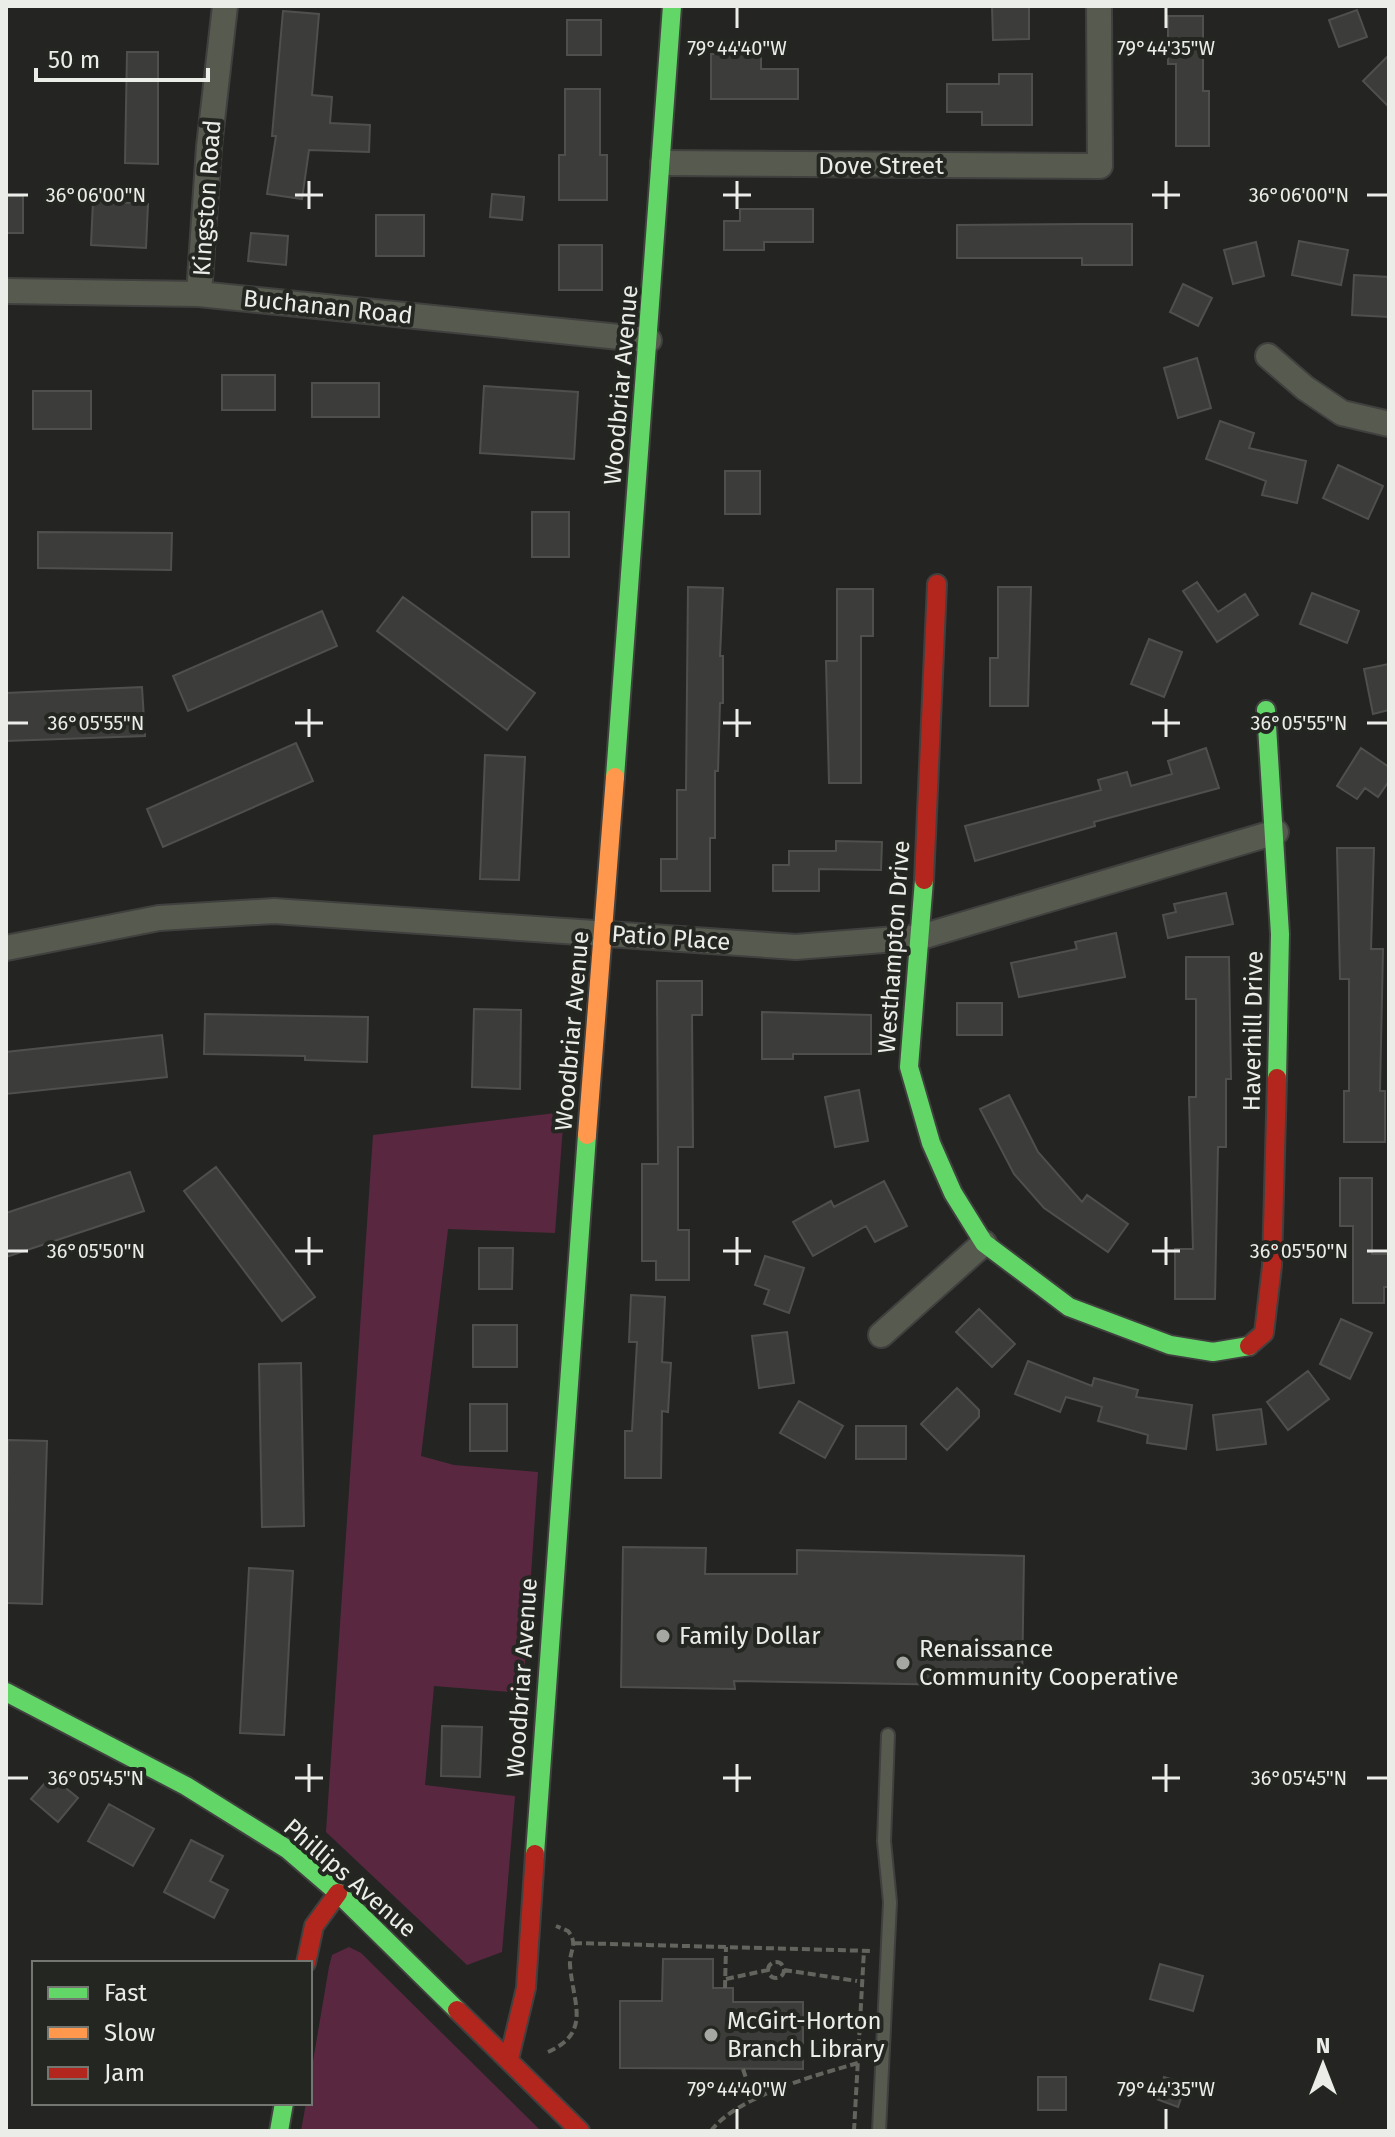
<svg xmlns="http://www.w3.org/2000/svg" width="1395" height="2137" font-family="'Fira Sans',sans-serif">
	<rect width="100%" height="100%" fill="#242522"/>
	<!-- green -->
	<path fill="#592840" d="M564 1112 555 1233 448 1229 421 1456 454 1465 538 1472 523 1693 434 1686 425 1785 515 1796 502 1952 467 1965 326 1832 373 1135Z
		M349 1947 361 1953 541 2131H301L306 2103H310V2079L329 1967 332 1955Z"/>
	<!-- building -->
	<path fill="#3c3d3a" stroke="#4f504d" stroke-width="2" d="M992 6H1029V39L993 40Z
		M1357 10 1367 37 1339 47 1329 20Z
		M283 11 319 14 312 95 332 97 330 123 370 125 369 152 309 150 302 199 267 194 276 136H272Z
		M1168 16H1203V91H1209V146H1176V64H1168Z
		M567 20H601V55H567Z
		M127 52H158V164L125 163Z
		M711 54H761V69H798V99H711Z
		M1389 55V107L1363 81Z
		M999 74H1032V125H982V112H947V84H999Z
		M565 89H600V155H607V200H559V155H565Z
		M492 194 524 197 522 220 490 217Z
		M6 196H23V233H6Z
		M93 201 148 204 146 248 91 245Z
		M740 209H813V242H764V250H724V221H740Z
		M376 215H424V256H376Z
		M1082 224H1132V265H1082V258H957V225Z
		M251 233 288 236 286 265 248 261Z
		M1299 241 1348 250 1341 285 1292 275Z
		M1256 242 1264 276 1233 284 1224 250Z
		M559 245H602V290H559Z
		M1354 275 1389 277V317L1352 315Z
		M1183 284 1212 298 1198 326 1170 312Z
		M1197 358 1211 408 1178 418 1164 368Z
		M222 375H275V410H222Z
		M312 383H379V417H312Z
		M484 386 578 392 574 459 480 453Z
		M33 391H91V429H33Z
		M1220 421 1254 433 1249 448 1306 461 1297 503 1262 495 1266 481 1206 459Z
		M1338 465 1383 486 1368 519 1323 498Z
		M725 471H760V514H725Z
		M532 512H569V557H532Z
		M38 532 172 533 171 570 38 568Z
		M1197 582 1218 612 1245 594 1258 615 1217 642 1183 591Z
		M688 587 723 588 720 656H723V703H720L718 771H715V838H710V891H661V859H677V790H686Z
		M998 587H1031L1028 706H990V658H998Z
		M837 589H873V636H861V783H829L826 661H837Z
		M1312 593 1359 611 1347 643 1300 624Z
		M403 597 535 693 507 730 377 631Z
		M322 611 337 646 188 711 173 676Z
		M1149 639 1182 652 1164 697 1131 684Z
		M1389 664V710L1373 714 1364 669Z
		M142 687 145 736 6 741V693Z
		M296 743 313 781 163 847 147 809Z
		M1206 748 1219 788 1094 822 1095 826 975 861 965 826 1101 790 1098 780 1127 772 1131 786 1172 774 1168 761Z
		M1361 748 1389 767V781L1378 797 1365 788 1357 799 1337 786Z
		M485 755 525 757 519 880 480 879Z
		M836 841 882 842 881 870 819 869V891H773V865H789V851H836Z
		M1337 848H1374L1371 949H1383L1380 1091H1385V1142H1344V1091H1349V979H1340Z
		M1226 893 1233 924 1168 938 1163 915 1176 912 1174 904Z
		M1116 933 1125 977 1019 997 1011 963 1077 949 1075 942Z
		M1186 957H1229L1231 1079H1226V1147H1218L1215 1299H1175V1249H1193L1189 1097H1196V999H1186Z
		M657 981H702V1015H692L693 1147H678V1230H689V1280H656V1261H642V1164H658Z
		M957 1003H1002V1035H957Z
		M474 1009 521 1010 520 1089 472 1087Z
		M762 1012 871 1015V1054H793V1059H762Z
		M205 1014 368 1017 367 1062 305 1060V1056L204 1054Z
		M162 1035 167 1077 6 1094V1052Z
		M859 1090 868 1141 835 1147 825 1097Z
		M1009 1095 1038 1152 1082 1202 1087 1195 1128 1224 1108 1252 1044 1208 1014 1174 980 1109Z
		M216 1167 315 1297 282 1321 184 1191Z
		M130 1172 144 1211 6 1257V1213Z
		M1340 1178H1372V1254H1389V1287H1384V1303H1353V1226H1340Z
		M884 1181 907 1226 875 1242 866 1226 813 1256 793 1222 831 1201 834 1207Z
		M479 1248H513L512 1289H479Z
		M765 1256 804 1268 789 1313 764 1304 769 1290 755 1285Z
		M631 1295 665 1297 662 1362 671 1363 668 1412 662 1411 661 1478H625V1431H632L637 1342H629Z
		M979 1309 1015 1344 992 1367 956 1332Z
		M1341 1319 1372 1333 1350 1379 1320 1364Z
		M473 1325H517V1367H473Z
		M787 1332 794 1383 759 1388 752 1336Z
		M1028 1361 1092 1386 1094 1378 1138 1390 1136 1397 1192 1405 1186 1449 1147 1443 1148 1435 1098 1421 1102 1407 1066 1397 1060 1412 1015 1394Z
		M301 1363 304 1526 262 1527 259 1364Z
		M1308 1371 1329 1399 1288 1430 1267 1402Z
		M957 1388 979 1410V1417L947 1450 921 1424Z
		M799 1401 843 1426 825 1458 780 1433Z
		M470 1404H507V1451H470Z
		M1261 1409 1266 1444 1217 1450 1213 1415Z
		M856 1426H906V1459H856Z
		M8 1440 47 1441 42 1604 6 1603Z
		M623 1547 706 1548 705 1574H797V1550L1024 1556 1022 1686 734 1681 735 1689 621 1687Z
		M249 1568 293 1571 284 1735 240 1733Z
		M442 1726 482 1727 480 1777 441 1776Z
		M51 1776 78 1798 58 1822 31 1799Z
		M109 1804 154 1829 133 1866 88 1841Z
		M191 1840 223 1856 210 1881 228 1890 214 1918 164 1892Z
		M663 1959H713V1988H733V2002H803V2069L620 2068V2001H662Z
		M1160 1964 1203 1976 1193 2011 1150 1999Z
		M1038 2077H1066V2110H1038Z
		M1164 2077 1186 2084 1178 2107 1156 2099Z"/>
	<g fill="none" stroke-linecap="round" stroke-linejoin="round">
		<defs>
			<path id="lane" d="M879 2131 890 1902 884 1841 888 1735"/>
			<path id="street" d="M663 163 1100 166 1099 6
				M6 291 199 294 649 340
				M199 294 209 147 225 6
				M1268 356 1305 388 1342 413 1389 424
				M6 948 159 918 274 911 796 947 921 937 1276 832
				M881 1335 984 1243"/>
			<path id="fast" d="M1266 710 1280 934 1277 1078
				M615 777 672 6
				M924 880 909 1067 931 1143 953 1193 984 1243 1069 1307 1170 1345 1213 1352 1249 1346
				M6 1692 186 1786 287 1849 338 1893 457 2010
				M535 1854 587 1135
				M279 2131 284 2103"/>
			<path id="slow" d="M587 1135 615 777"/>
			<path id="jam" d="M924 880 937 584
				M1249 1346 1264 1333 1272 1266 1277 1078
				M306 1963 314 1926 338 1893
				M457 2010 580 2131
				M509 2059 526 1988 535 1854"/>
		</defs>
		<!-- lane casing -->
		<use href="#lane" stroke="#40403f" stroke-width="16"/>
		<!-- street casing -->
		<use href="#street" stroke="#40403f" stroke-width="28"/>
		<!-- fast casing -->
		<use href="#fast" stroke="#40403f" stroke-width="22"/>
		<!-- slow casing -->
		<use href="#slow" stroke="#40403f" stroke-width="22"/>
		<!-- jam casing -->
		<use href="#jam" stroke="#40403f" stroke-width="22"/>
		<!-- path -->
		<path stroke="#62645d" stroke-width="4" stroke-dasharray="8 4" stroke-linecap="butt" d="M574 1943 872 1951
			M768 1970a8 8 0 1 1 16 0a8 8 0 1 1-16 0Z
			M784 1970 857 1981
			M726 1979 768 1970
			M725 1988 726 1947
			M548 2052C592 2032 573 2004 570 1965 569 1950 579 1945 568 1931L556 1926
			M743 2069 754 2102
			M711 2131C737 2096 817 2075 858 2063
			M854 2131 864 1950"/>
		<!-- lane -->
		<use href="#lane" stroke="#565a4f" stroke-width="12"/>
		<!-- street -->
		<use href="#street" stroke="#565a4f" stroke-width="24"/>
		<!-- fast -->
		<use href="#fast" stroke="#63d668" stroke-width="18"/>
		<!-- slow -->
		<use href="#slow" stroke="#ff974d" stroke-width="18"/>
		<!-- jam -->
		<use href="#jam" stroke="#b3261e" stroke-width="18"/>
	</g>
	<!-- ticks -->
	<path fill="none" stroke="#ebede9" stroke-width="3" d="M737 8V28M1166 8V28M309 181V209M737 181V209M1166 181V209M8 195H28M295 195H323M723 195H751M1152 195H1180M1367 195H1387M309 709V737M737 709V737M1166 709V737M8 723H28M295 723H323M723 723H751M1152 723H1180M1367 723H1387M309 1237V1265M737 1237V1265M1166 1237V1265M8 1251H28M295 1251H323M723 1251H751M1152 1251H1180M1367 1251H1387M309 1764V1792M737 1764V1792M1166 1764V1792M8 1778H28M295 1778H323M723 1778H751M1152 1778H1180M1367 1778H1387M737 2109V2129M1166 2109V2129"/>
	<!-- markers -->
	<g fill="#a5a7a3" stroke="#242621" stroke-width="3">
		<circle cx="663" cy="1636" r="8"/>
		<circle cx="903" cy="1663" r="8"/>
		<circle cx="711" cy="2035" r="8"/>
	</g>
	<g text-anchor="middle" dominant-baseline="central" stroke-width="8" stroke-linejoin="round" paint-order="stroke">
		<!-- street labels -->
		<g font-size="24" fill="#ebede9" stroke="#242621">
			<text x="881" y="166">Dove Street</text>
			<text transform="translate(207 198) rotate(-86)">Kingston Road</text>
			<text transform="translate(328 307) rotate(6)">Buchanan Road</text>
			<text transform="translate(621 385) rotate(-85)">Woodbriar Avenue</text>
			<text transform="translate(671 938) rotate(4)">Patio Place</text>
			<text transform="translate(894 947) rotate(-86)">Westhampton Drive</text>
			<text transform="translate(572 1031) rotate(-85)">Woodbriar Avenue</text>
			<text transform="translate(1253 1031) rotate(-89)">Haverhill Drive</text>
			<text transform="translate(522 1678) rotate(-86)">Woodbriar Avenue</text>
			<text transform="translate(350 1878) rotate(41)">Phillips Avenue</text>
		</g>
		<!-- poi labels -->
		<g font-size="24" fill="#ebede9" stroke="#242621" text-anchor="start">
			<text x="679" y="1636">Family Dollar</text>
			<text x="919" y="1649">Renaissance<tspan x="919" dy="28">Community Cooperative</tspan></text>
			<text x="727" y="2021">McGirt-Horton<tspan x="727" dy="28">Branch Library</tspan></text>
		</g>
	</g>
	<g font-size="20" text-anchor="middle" fill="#ebede9" stroke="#242621" stroke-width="8" stroke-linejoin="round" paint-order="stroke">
		<text x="737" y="55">79°44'40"W</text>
		<text x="1166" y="55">79°44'35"W</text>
		<text x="96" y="202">36°06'00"N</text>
		<text x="1299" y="202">36°06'00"N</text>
		<text x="96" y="730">36°05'55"N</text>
		<text x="1299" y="730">36°05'55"N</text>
		<text x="96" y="1258">36°05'50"N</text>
		<text x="1299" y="1258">36°05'50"N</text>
		<text x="96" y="1785">36°05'45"N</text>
		<text x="1299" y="1785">36°05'45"N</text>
		<text x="737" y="2096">79°44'40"W</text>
		<text x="1166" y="2096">79°44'35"W</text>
	</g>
	<!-- border -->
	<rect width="1395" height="2137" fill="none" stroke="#ebede9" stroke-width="16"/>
	<!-- legend -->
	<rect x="32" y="1961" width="280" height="144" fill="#242621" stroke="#747671" stroke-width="2"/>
	<rect x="48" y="1987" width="40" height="12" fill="#63d668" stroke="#747671" stroke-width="2"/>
	<text x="104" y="2001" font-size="24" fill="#ebede9">Fast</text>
	<rect x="48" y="2027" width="40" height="12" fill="#ff974d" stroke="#747671" stroke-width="2"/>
	<text x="104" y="2041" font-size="24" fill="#ebede9">Slow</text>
	<rect x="48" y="2067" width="40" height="12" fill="#b3261e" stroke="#747671" stroke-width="2"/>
	<text x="104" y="2081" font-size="24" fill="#ebede9">Jam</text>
	<!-- north arrow -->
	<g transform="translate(1323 2065)" stroke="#242621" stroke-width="6" paint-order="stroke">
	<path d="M0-6L14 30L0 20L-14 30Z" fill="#ebede9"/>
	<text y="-12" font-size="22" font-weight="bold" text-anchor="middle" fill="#ebede9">N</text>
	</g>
	<!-- scale -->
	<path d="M36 68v12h172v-12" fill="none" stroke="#ebede9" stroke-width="4"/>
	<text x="48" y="68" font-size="24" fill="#ebede9" stroke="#242621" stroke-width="6" paint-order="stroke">50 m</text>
</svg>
